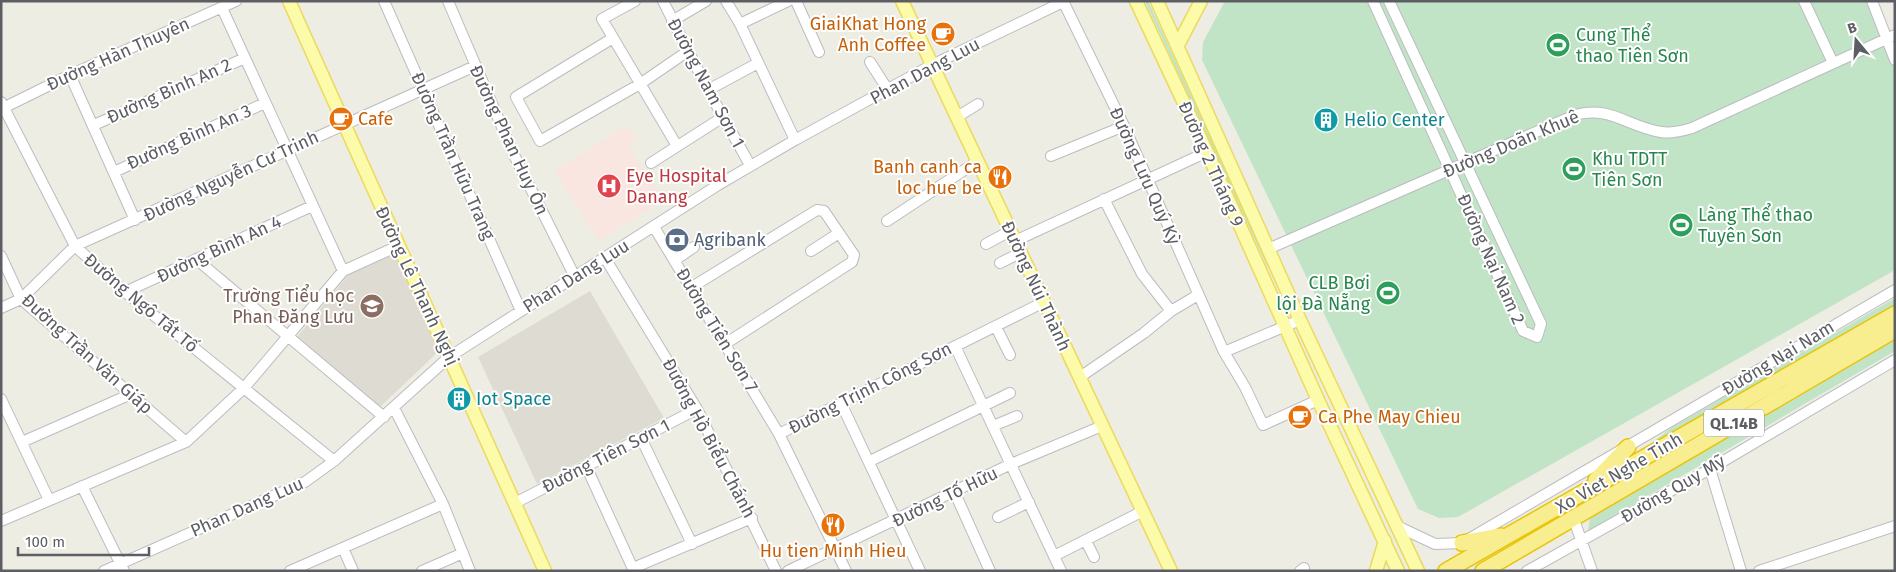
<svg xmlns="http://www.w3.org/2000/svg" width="1896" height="572" font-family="'Fira Sans',sans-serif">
	<rect width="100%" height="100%" fill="#eeede3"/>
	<!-- education -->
	<path fill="#dedcd2" d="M392 255 399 259 440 350 379 408 297 337 349 274Z
		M590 291 664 418 537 484 478 357Z"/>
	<!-- medical -->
	<path fill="#fae6e0" d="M627 125 637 139 628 145 663 200 599 241 554 171Z"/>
	<!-- green -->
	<path fill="#c1e4c6" d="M1145 1H1148L1269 265 1267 266Z
		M1225 1H1869L1883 44 1895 67V270L1458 517 1439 518 1418 509 1202 60 1203 42Z
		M1895 298V306L1625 463 1671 428Z
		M1895 340V351L1588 531 1590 518 1874 349Z"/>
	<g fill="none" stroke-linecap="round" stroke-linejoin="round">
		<defs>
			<path id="minor" d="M384 1 521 311
				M448 1 514 155 575 277
				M635 1 602 19 677 146
				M663 1 708 90 750 165
				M726 1 740 24 795 140
				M796 1 819 52
				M1063 1 1124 126 1224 352 1245 387 1263 425 1318 400
				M1373 1 1523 331 1537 337 1541 324 1389 1
				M1804 1 1833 63
				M1872 1 1895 60
				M222 8 343 271
				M672 21 706 1
				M740 24 788 1
				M613 38 516 97 540 141 640 84 688 51
				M870 62 888 90
				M70 75 135 220
				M708 90 758 63
				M1 102 75 246 125 292 334 461
				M1 109 70 75 236 1
				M957 117 978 104
				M94 125 245 58
				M1051 156 1124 126
				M651 163 723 117
				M114 172 265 103
				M1104 199 1142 274 1171 311
				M887 221 978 161
				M654 227 779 434 846 571
				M1015 241 1207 152
				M986 244 1010 231
				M1268 249 1575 115C1610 105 1628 127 1661 132 1671 134 1682 131 1692 128L1895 35
				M811 251 839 233
				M1 256 21 299 186 442
				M605 258 697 409 776 571
				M196 259 384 417
				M675 260 694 247
				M1000 263 1020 253
				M692 287 817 210 824 211 854 255 852 262 725 344
				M125 292 312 206
				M1 308 21 299 75 246 475 66
				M996 327 1010 355
				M955 346 1061 571
				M1224 352 1300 320
				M1080 377 1144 333 1171 311 1198 295
				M1 399 49 500
				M841 403 920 571
				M394 408 443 504 470 571
				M993 426 1017 416
				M779 434 1044 302
				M641 438 692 544
				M22 442 131 394
				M870 461 1010 393
				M586 466 634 571
				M1710 469 1741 571
				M82 486 124 571
				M954 491 990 571
				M515 503 697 409
				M998 517 1029 502
				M1573 517 1592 571
				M1 521 186 442 244 388 343 271 398 246
				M1397 526 1435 544 1462 543 1895 290
				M1086 541 1094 557
				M343 548 353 571
				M1054 556 1143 511
				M633 568 752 518
				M104 571 305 482 334 461 449 357 718 185 795 140 932 65 1065 1
				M290 571 443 504
				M422 571 463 553
				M788 571 1011 464 1102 426
				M1300 571 1304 568
				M1527 571 1710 469 1895 360
				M1759 571 1895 526"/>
			<path id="major" d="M289 1 545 571
				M902 1 1171 571
				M1136 1 1207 152 1318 400 1398 571
				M1157 1 1300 320 1418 571
				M1178 45 1201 1
				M1376 571 1385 541"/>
			<path id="highway" d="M1596 480 1628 447
				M1462 543 1501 536
				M1446 571 1895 314
				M1483 571 1895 330"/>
		</defs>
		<!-- minor casing -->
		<use href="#minor" stroke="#bbbcc2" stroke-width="12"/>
		<!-- major casing -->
		<use href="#major" stroke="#ecd95e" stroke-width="15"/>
		<!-- highway casing -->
		<use href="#highway" stroke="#e9c408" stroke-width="18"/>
		<!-- minor -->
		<use href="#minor" stroke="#fff" stroke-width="10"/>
		<!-- major -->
		<use href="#major" stroke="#fcfbaa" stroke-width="12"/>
		<!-- highway -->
		<use href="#highway" stroke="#f9ee8f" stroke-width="15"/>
	</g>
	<!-- icons -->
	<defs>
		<symbol id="cafe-disc" viewBox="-11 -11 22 22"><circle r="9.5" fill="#e8710a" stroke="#fff"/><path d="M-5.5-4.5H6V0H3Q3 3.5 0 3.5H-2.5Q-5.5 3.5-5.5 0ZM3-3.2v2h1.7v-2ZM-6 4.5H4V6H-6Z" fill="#fff"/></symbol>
		<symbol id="stadium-disc" viewBox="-11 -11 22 22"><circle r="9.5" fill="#2e9e5b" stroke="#fff"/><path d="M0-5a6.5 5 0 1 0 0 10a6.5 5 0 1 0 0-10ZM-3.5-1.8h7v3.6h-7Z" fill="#fff"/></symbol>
		<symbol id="building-disc" viewBox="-11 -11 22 22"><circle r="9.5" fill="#0f9aa8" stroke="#fff"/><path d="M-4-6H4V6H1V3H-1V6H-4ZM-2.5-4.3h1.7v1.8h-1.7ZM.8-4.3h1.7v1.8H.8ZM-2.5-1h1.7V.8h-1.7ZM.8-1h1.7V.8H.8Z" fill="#fff"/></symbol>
		<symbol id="restaurant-disc" viewBox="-11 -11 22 22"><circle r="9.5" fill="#e8710a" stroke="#fff"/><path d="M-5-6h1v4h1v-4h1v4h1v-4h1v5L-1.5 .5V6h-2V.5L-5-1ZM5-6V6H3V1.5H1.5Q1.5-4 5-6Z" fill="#fff"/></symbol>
		<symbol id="hospital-disc" viewBox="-11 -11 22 22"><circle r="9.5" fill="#e0444e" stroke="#fff"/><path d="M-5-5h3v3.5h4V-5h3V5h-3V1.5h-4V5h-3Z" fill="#fff"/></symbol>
		<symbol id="bank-disc" viewBox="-11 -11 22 22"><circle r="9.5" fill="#5c6f8a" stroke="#fff"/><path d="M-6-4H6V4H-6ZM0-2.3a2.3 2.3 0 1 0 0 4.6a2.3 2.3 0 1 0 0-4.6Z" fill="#fff"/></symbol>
		<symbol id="school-disc" viewBox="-11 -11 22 22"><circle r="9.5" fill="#8d6e63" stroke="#fff"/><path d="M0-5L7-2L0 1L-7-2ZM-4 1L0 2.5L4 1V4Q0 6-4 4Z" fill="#fff"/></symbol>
	</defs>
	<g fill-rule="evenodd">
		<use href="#cafe-disc" x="929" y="20" width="28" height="28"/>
		<use href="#stadium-disc" x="1544" y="31" width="28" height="28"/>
		<use href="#cafe-disc" x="327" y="105" width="28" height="28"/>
		<use href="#building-disc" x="1312" y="106" width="28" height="28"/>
		<use href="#stadium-disc" x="1560" y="155" width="28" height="28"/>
		<use href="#restaurant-disc" x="986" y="163" width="28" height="28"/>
		<use href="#hospital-disc" x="595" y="172" width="28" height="28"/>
		<use href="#stadium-disc" x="1667" y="211" width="28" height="28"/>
		<use href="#bank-disc" x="663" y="226" width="28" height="28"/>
		<use href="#stadium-disc" x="1374" y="279" width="28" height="28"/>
		<use href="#school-disc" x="358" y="292" width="28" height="28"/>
		<use href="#building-disc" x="445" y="385" width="28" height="28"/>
		<use href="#cafe-disc" x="1286" y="403" width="28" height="28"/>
		<use href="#restaurant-disc" x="819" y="511" width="28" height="28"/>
	</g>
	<g text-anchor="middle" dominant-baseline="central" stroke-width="4" stroke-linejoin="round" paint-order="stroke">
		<!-- shield labels -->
		<rect fill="#fff" stroke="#8d8e92" stroke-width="1" x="1704" y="409.5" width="60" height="27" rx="4"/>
		<g font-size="16" font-weight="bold" fill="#5c5e64">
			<text x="1734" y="423">QL.14B</text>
		</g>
		<!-- food labels -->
		<g font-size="18" fill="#c56008" stroke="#fff" text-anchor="end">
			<text x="926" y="24">GiaiKhat Hong<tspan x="926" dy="21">Anh Coffee</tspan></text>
			<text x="358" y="119" text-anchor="start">Cafe</text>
			<text x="982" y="167">Banh canh ca<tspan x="982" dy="21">loc hue be</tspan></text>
			<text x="1318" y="417" text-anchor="start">Ca Phe May Chieu</text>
			<text x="833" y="551" text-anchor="middle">Hu tien Minh Hieu</text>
		</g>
		<!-- leisure labels -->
		<g font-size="18" fill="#27864d" stroke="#fff" text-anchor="start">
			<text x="1576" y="35">Cung Thể<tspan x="1576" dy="21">thao Tiên Sơn</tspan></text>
			<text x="1592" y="159">Khu TDTT<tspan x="1592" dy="21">Tiên Sơn</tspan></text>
			<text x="1698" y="215">Làng Thể thao<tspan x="1698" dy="21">Tuyên Sơn</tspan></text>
			<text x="1370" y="283" text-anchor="end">CLB Bơi<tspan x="1370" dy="21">lội Đà Nẵng</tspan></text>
		</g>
		<!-- street labels -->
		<g font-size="18" fill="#5c5e64" stroke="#fff">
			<text transform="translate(118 54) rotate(-24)">Đường Hàn Thuyên</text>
			<text transform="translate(925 71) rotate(-28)">Phan Dang Luu</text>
			<text transform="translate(706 83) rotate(62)">Đường Nam Sơn 1</text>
			<text transform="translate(169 91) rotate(-24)">Đường Bình An 2</text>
			<text transform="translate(189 137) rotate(-24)">Đường Bình An 3</text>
			<text transform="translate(509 140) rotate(65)">Đường Phan Huy Ôn</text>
			<text transform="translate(1511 144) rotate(-23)">Đường Doãn Khuê</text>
			<text transform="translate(453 156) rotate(66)">Đường Trần Hữu Trang</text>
			<text transform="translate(1211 164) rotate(66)">Đường 2 Tháng 9</text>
			<text transform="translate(231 176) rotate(-25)">Đường Nguyễn Cư Trinh</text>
			<text transform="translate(1145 176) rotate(66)">Đường Lưu Quý Kỳ</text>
			<text transform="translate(219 249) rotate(-25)">Đường Bình An 4</text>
			<text transform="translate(1491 259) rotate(66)">Đường Nại Nam 2</text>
			<text transform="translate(576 276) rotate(-32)">Phan Dang Luu</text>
			<text transform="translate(417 286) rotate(65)">Đường Lê Thanh Nghị</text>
			<text transform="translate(1036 286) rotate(65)">Đường Núi Thành</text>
			<text transform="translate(141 303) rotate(40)">Đường Ngô Tất Tố</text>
			<text transform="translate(717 330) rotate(59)">Đường Tiên Sơn 7</text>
			<text transform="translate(87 354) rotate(42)">Đường Trần Văn Giáp</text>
			<text transform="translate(1778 358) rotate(-31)">Đường Nại Nam</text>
			<text transform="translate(870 388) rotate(-27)">Đường Trịnh Công Sơn</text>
			<text transform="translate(709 438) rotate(62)">Đường Hồ Biểu Chánh</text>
			<text transform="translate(606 456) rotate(-27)">Đường Tiên Sơn 1</text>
			<text transform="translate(1619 473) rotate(-30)">Xo Viet Nghe Tinh</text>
			<text transform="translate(1673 489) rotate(-30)">Đường Quy Mỹ</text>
			<text transform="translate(945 497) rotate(-26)">Đường Tố Hữu</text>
			<text transform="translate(247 507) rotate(-24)">Phan Dang Luu</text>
		</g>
		<!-- culture labels -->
		<g font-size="18" fill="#0d838f" stroke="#fff" text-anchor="start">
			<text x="1344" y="120">Helio Center</text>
			<text x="476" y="399">Iot Space</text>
		</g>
		<!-- health labels -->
		<g font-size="18" fill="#be3a42" stroke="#fff" text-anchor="start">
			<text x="626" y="176">Eye Hospital<tspan x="626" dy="21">Danang</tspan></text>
		</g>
		<!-- service labels -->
		<g font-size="18" fill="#4e5e75" stroke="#fff" text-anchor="start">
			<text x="694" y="240">Agribank</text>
		</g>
		<!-- education labels -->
		<g font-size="18" fill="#785e54" stroke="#fff" text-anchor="end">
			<text x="354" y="296">Trường Tiểu học<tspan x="354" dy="21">Phan Đăng Lưu</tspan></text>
		</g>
	</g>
	<!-- border -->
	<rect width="1896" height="572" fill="none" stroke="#5c5e64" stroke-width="5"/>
	<!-- north arrow -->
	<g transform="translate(1856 40) rotate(342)" stroke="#ffffff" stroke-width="4" paint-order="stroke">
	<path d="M0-4L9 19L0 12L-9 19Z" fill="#5c5e64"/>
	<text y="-8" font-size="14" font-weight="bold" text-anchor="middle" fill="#5c5e64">B</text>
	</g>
	<!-- scale -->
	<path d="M18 547v8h131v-8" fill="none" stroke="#5c5e64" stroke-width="2.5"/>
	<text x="25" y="547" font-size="15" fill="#5c5e64" stroke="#ffffff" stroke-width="4" paint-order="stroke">100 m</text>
</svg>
